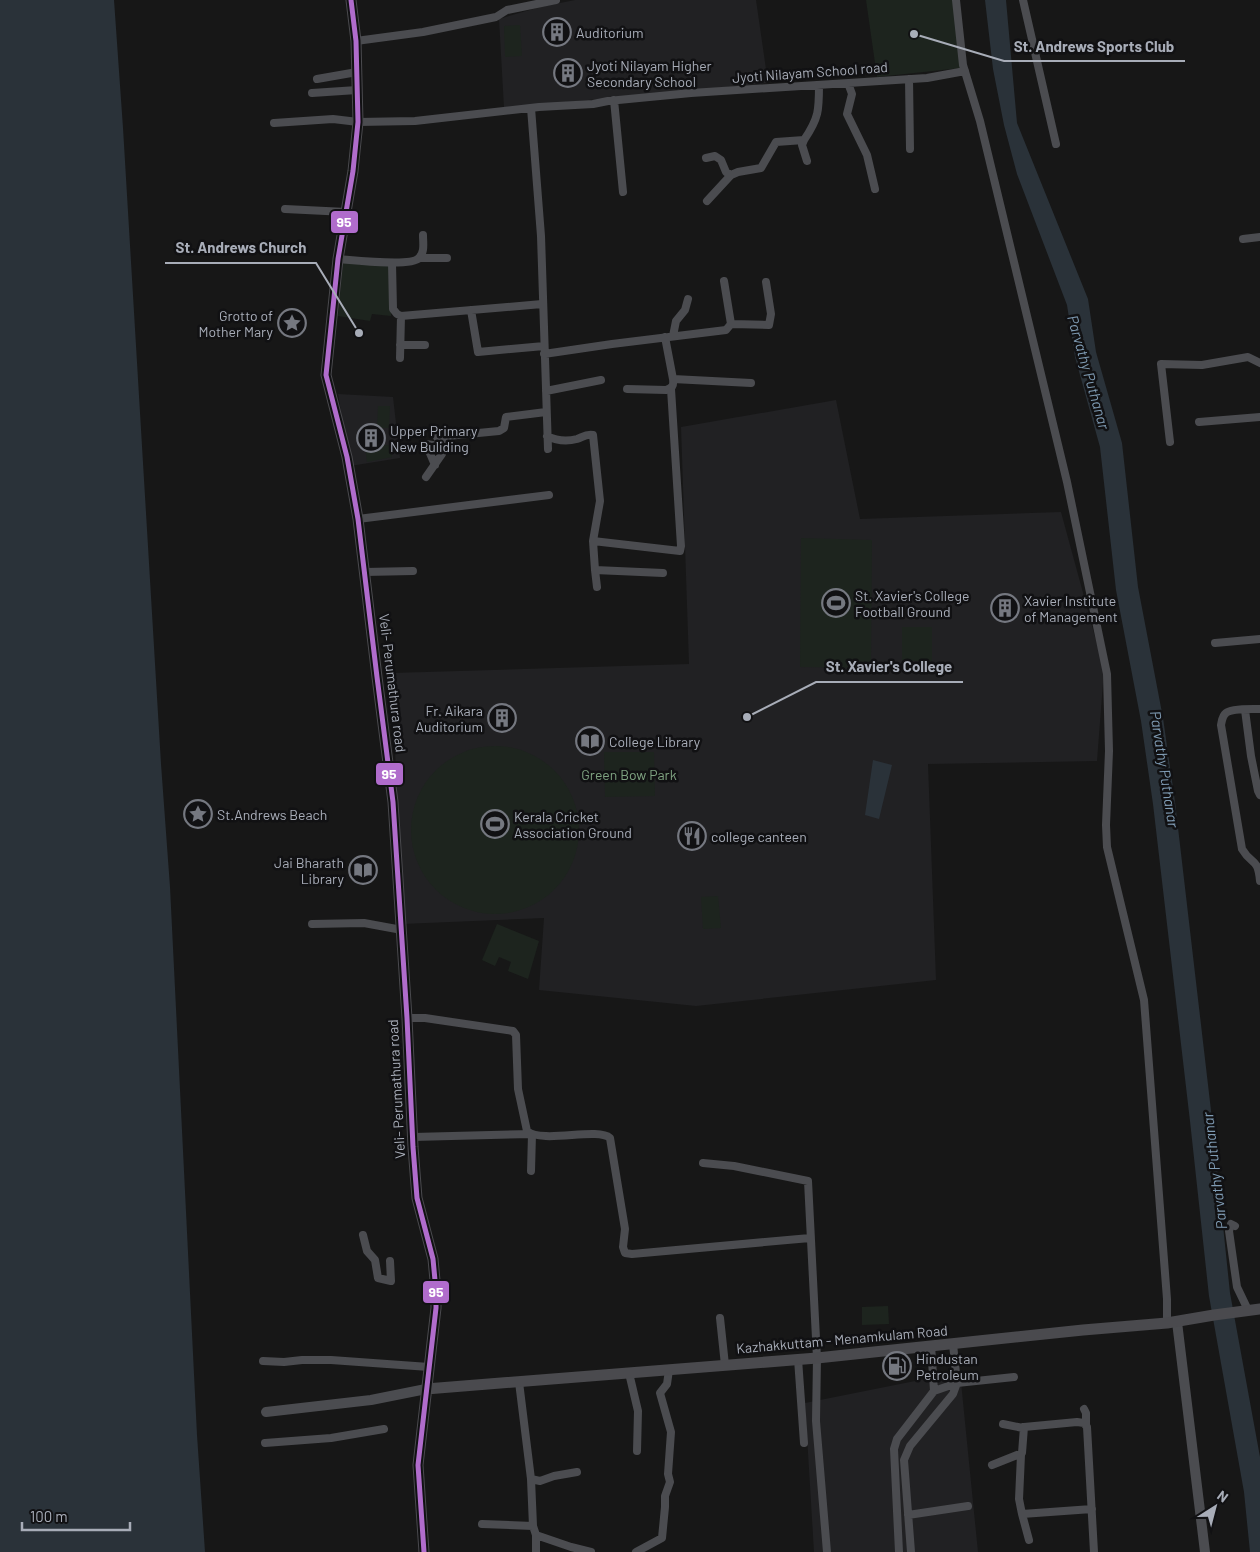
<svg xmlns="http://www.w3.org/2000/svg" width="1260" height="1552" font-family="Barlow,sans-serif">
	<rect width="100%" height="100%" fill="#171717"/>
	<!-- built -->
	<path fill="#212123" d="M575 0H756L768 83 504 108 499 19 540 7Z
		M338 394 393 397 400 458 350 466Z
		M836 400 860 519 1061 512 1104 670 1097 761 928 764 936 980 696 1006 539 990 544 918 402 924 392 673 689 664 681 427Z
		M960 1372 978 1552H814L805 1403Z"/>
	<!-- green -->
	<path fill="#1d241e" d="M866 0H953L961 68 877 77Z
		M520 25 522 56 505 57 504 26Z
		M343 262 388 265 391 271V316L372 314 370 321 338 316Z
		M378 406H390L389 428H377Z
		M390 445 392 457 367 462 365 446Z
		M801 538 872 540 871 668 800 667Z
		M902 627H932V661H902Z
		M411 830a84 84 0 1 1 168 0a84 84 0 1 1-168 0Z
		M604 752H654L655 796 605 797Z
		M718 896 721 928 703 929 701 897Z
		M497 924 539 941 528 979 508 971 511 962 499 957 495 966 482 960Z
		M888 1306 889 1324 862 1325V1307Z"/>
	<!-- water -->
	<path fill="#2a3239" d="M0 0H114L123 128 161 764 170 887 197 1435 205 1552H0Z
		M985 0H1006L1017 123 1088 299 1096 352 1122 443 1138 587 1163 718 1175 802 1212 1119 1230 1293 1260 1457V1552H1250L1244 1492 1209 1296 1190 1121 1153 804 1141 721 1116 590 1100 447 1075 357 1067 305 1017 174 1004 125 993 69Z
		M873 760 892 765 879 819 865 815Z"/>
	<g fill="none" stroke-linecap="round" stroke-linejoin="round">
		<!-- minor -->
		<path stroke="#4b4c50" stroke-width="8" d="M956 0 963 65 980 121 1067 482 1107 674 1109 751 1106 825 1107 847 1144 1000 1167 1299V1323
			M1023 0 1056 144
			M356 41 423 32 496 17 507 10 556 0
			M317 79 357 72
			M909 79 910 149
			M848 83 852 94 847 114 867 155 875 189
			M312 93 357 90
			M614 100 623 192
			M531 108 541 236 548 449
			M274 123 333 119 358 122 415 121 539 107 593 104 608 101 691 93 927 78 965 71
			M804 140 802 145 807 161
			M706 158 715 156 721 160 726 172 731 175
			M707 201 731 175 738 172 761 168 776 142 804 140C819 118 819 110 819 85
			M285 209 346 212
			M1243 239 1260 237
			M419 258H447
			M338 259C352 260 411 267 419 258 425 252 423 243 423 235
			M392 263 393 309 397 314 401 316 542 304
			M471 310 478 352 544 346
			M731 324 769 325 771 314 766 282
			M673 336 676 321 685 310 688 299
			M400 345H425
			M544 354 612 344 726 330 731 324 724 281
			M400 358 401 316
			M673 379 751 383
			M627 389 666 390C672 388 674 386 673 379L665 337
			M546 391 601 380
			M1199 422 1260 417
			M547 436C557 441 566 442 577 439 583 437 585 434 593 435L600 501 593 541 595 570 663 573
			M437 437 499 431 504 428 506 417 546 412
			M1170 442 1161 364 1202 365 1248 357 1260 363
			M435 465 426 444 439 446
			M426 477 442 454 439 446 447 436
			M358 519 549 495
			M593 541 680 551 681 546 671 389
			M595 570 597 587
			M365 572 413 571
			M1215 643 1260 639
			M1260 709C1253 709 1231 708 1226 713 1222 716 1222 721 1221 725L1242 849C1252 866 1258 857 1260 881
			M1245 710 1251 756 1258 791 1260 795
			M312 924 364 923 402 930
			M407 1018H425L513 1031 516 1035 518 1089 527 1131C543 1144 597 1127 610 1138L625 1229 623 1247 625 1253 632 1254 810 1238
			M413 1137 532 1134 531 1171
			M703 1163 734 1166 808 1181 817 1358 816 1421 827 1552
			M1235 1226 1231 1224 1229 1231 1237 1287 1248 1310
			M363 1235 367 1251 375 1260 378 1278 391 1281 390 1261
			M720 1318 725 1365
			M798 1359 804 1443
			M263 1361 284 1362 302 1360H331L429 1367
			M629 1373 638 1411 637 1451
			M519 1382 531 1479 533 1526 536 1535V1552
			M934 1391 957 1383 1014 1377
			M1084 1409 1086 1413V1425
			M1003 1424 1023 1428
			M265 1443 331 1438 384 1429
			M1021 1455 1019 1499 1022 1514 1092 1509
			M992 1465 1022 1453 1024 1427 1077 1422 1084 1423 1087 1427 1094 1552
			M531 1479 540 1481 554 1476 577 1472
			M1022 1514 1029 1540
			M908 1515 968 1506
			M482 1524 533 1526
			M536 1535 571 1547 591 1552
			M636 1552 662 1538 665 1507V1496L670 1482 668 1474 671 1432 660 1393 667 1384 669 1370
			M899 1552 894 1449 897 1439 934 1391 931 1345
			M911 1552 904 1460 910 1446 953 1394 957 1383 953 1344"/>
		<!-- tertiary -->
		<path stroke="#4b4c50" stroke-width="10" d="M1177 1322 1205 1552
			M266 1412 371 1400 426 1389"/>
		<!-- secondary -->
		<path stroke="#4a4a4e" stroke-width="11" d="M351 0 356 41 358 122 353 171 338 259 326 375 347 457 358 519 377 677 393 802 407 1018 413 1147 417 1198 433 1259 436 1291V1308L418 1465 424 1552
			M426 1389 817 1358 1083 1330 1167 1323 1214 1315 1260 1309"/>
		<defs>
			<path id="bus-1" d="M351 0 356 41 358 122 353 171 338 259 326 375 347 457 358 519 377 677 393 802 407 1018 413 1147 417 1198 433 1259 436 1291V1308L418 1465 424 1552"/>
		</defs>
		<!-- bus-1 casing -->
		<use href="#bus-1" stroke="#111113" stroke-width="9"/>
		<!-- bus-1 -->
		<use href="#bus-1" stroke="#b06ccc" stroke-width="5"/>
	</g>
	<!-- icons -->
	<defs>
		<symbol id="building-ring" viewBox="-11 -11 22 22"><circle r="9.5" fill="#111113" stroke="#757880" stroke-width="1.5"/><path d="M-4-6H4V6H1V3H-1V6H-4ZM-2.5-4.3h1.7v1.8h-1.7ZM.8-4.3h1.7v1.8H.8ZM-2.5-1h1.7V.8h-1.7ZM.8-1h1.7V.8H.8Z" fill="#757880"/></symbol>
		<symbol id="sight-ring" viewBox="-11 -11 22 22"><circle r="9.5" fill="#111113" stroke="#757880" stroke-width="1.5"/><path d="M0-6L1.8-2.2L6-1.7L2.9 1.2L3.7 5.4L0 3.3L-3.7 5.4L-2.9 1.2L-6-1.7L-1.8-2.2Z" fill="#757880"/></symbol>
		<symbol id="stadium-ring" viewBox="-11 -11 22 22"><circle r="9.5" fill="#111113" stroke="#757880" stroke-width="1.5"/><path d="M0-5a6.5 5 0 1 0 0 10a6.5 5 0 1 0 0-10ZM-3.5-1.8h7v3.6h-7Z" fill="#757880"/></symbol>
		<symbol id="library-ring" viewBox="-11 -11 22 22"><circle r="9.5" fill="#111113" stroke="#757880" stroke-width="1.5"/><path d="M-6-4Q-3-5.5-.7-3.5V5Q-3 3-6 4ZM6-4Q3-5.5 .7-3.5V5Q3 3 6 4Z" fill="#757880"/></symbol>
		<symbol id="restaurant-ring" viewBox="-11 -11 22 22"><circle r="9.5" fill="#111113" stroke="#757880" stroke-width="1.5"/><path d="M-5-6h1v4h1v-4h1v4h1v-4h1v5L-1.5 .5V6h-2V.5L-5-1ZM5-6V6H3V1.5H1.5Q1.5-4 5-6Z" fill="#757880"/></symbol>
		<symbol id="fuel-ring" viewBox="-11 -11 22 22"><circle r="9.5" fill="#111113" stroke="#757880" stroke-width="1.5"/><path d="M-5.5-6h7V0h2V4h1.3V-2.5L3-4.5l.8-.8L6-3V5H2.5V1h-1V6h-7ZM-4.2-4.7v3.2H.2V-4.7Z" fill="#757880"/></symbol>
	</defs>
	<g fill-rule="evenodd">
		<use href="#building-ring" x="541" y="16" width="32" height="32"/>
		<use href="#building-ring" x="552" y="57" width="32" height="32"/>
		<use href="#sight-ring" x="276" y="307" width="32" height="32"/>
		<use href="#building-ring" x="355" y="422" width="32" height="32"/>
		<use href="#stadium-ring" x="820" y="587" width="32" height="32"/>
		<use href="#building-ring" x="989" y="592" width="32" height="32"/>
		<use href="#building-ring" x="486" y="702" width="32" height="32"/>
		<use href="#library-ring" x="574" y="725" width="32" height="32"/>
		<use href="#sight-ring" x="182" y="798" width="32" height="32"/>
		<use href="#stadium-ring" x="479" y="808" width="32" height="32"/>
		<use href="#restaurant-ring" x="676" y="820" width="32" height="32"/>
		<use href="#library-ring" x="347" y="854" width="32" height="32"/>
		<use href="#fuel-ring" x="881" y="1350" width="32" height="32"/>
	</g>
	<g text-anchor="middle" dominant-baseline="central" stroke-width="5" stroke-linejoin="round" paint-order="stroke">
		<!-- poi labels -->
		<g font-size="14" fill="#a8adb8" stroke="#111113" text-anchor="start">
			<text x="576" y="32">Auditorium</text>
			<text x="587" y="65">Jyoti Nilayam Higher<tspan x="587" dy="16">Secondary School</tspan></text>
			<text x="273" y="315" text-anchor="end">Grotto of<tspan x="273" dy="16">Mother Mary</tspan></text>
			<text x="390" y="430">Upper Primary<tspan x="390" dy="16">New Buliding</tspan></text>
			<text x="855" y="595">St. Xavier's College<tspan x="855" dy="16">Football Ground</tspan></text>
			<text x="1024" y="600">Xavier Institute<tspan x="1024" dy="16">of Management</tspan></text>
			<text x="483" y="710" text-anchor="end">Fr. Aikara<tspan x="483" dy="16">Auditorium</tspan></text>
			<text x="609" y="741">College Library</text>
			<text x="217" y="814">St.Andrews Beach</text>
			<text x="514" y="816">Kerala Cricket<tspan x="514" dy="16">Association Ground</tspan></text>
			<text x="711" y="836">college canteen</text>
			<text x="344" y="862" text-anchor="end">Jai Bharath<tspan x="344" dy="16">Library</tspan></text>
			<text x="916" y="1358">Hindustan<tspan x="916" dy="16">Petroleum</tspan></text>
		</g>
		<!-- street labels -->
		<g font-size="14" fill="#a8adb8" stroke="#111113">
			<text transform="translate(810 72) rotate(-4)">Jyoti Nilayam School road</text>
			<text transform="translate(393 683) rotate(83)">Veli- Perumathura road</text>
			<text transform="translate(396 1089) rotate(-93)">Veli- Perumathura road</text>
			<text transform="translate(842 1339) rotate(-5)">Kazhakkuttam - Menamkulam Road</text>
		</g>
		<!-- park labels -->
		<g font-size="14" fill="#7fa381" stroke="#111113">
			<text x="629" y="774">Green Bow Park</text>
		</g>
		<!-- water labels -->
		<g font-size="15" font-style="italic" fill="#7f9bb3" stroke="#111113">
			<text transform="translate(1089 372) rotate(74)">Parvathy Puthanar</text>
			<text transform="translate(1165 769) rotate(81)">Parvathy Puthanar</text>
			<text transform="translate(1214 1171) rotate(-97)">Parvathy Puthanar</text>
		</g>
	</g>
	<!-- callouts -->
	<path fill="none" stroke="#a8adb8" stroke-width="2" d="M914 34L1004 61H1185M359 333L316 263H165M747 717L816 682H963"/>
	<g fill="#a8adb8" stroke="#111113" stroke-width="2">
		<circle cx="914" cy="34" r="5"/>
		<circle cx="359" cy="333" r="5"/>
		<circle cx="747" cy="717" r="5"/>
	</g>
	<g font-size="15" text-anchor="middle" font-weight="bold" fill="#a8adb8" stroke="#111113" stroke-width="5" stroke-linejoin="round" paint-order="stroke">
		<text x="1094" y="52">St. Andrews Sports Club</text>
		<text x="241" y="253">St. Andrews Church</text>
		<text x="889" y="672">St. Xavier's College</text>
	</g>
	<g stroke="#111113" stroke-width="2">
		<rect x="330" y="210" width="29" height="24" rx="5" fill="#b06ccc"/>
		<rect x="375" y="762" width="29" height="24" rx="5" fill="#b06ccc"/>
		<rect x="422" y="1280" width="28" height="24" rx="5" fill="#b06ccc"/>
	</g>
	<g font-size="14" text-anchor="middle" font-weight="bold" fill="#fff">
		<text x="344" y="227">95</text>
		<text x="389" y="779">95</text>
		<text x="436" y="1297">95</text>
	</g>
	<!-- north arrow -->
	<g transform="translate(1215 1507) rotate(36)" stroke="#111113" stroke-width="4" paint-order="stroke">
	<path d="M0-4L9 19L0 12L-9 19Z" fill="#a8adb8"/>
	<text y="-8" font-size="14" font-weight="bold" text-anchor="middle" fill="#a8adb8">N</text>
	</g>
	<!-- scale -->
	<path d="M22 1522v8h108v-8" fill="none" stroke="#a8adb8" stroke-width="2.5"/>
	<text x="30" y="1522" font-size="15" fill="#a8adb8" stroke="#111113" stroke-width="4" paint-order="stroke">100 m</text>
</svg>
